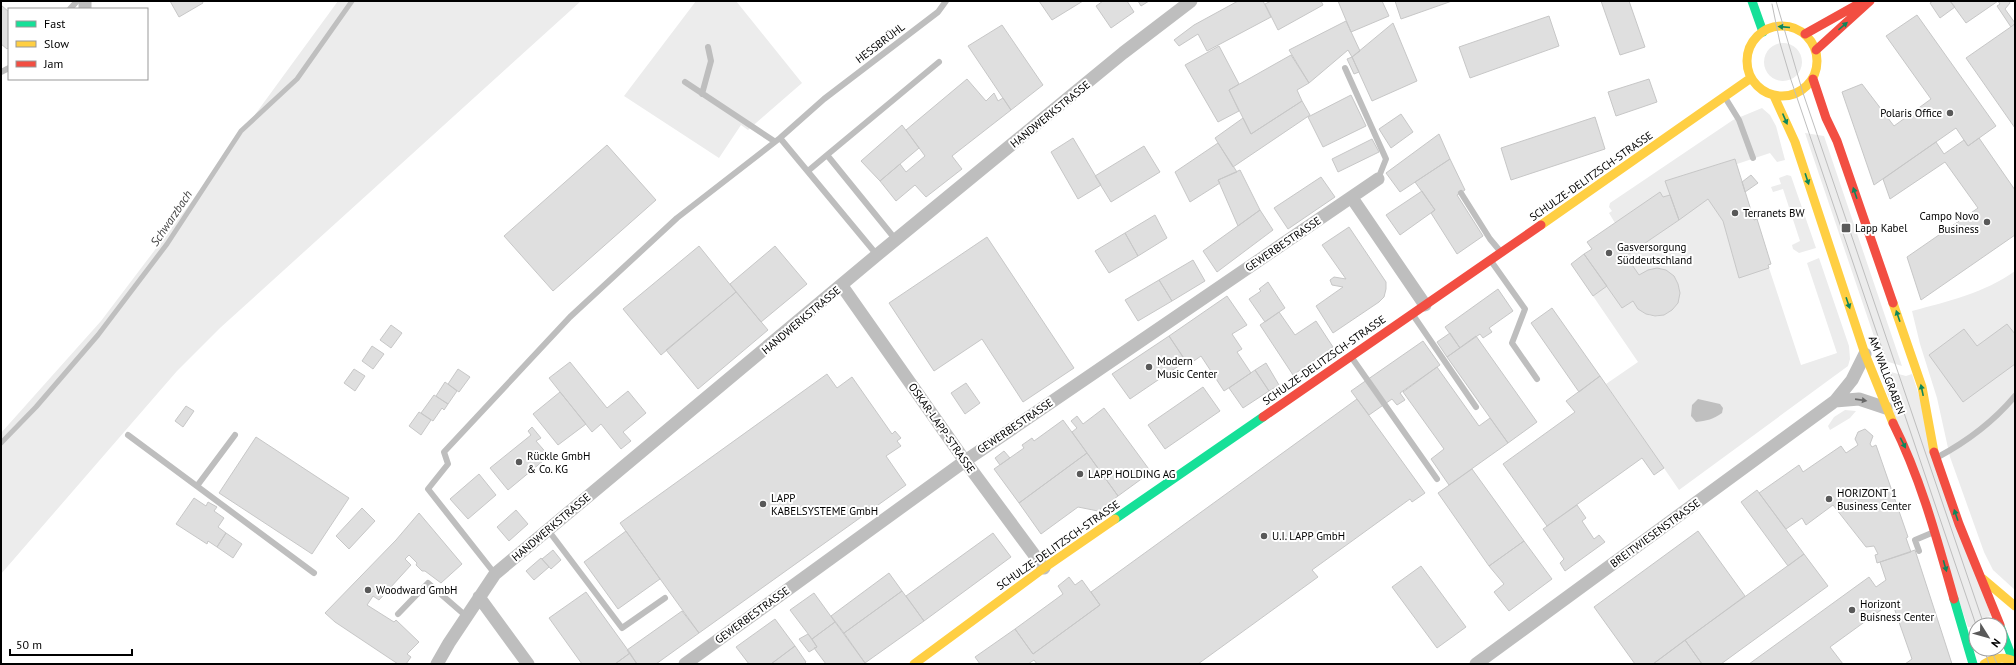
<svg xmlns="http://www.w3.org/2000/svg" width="2016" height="665" font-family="'PT Sans',sans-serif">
	<rect width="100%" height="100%" fill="#fff"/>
	<!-- green -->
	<path fill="#ececec" d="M338 1H581L220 328 177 371 1 574V433L101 321 192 201Z
		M696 1H736L802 83 748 130 741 125 719 158 624 96Z
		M1764 62a19 19 0 1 1 38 0a19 19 0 1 1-38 0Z
		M1762 108 1770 115 1776 126 1785 160 1777 162 1770 153 1737 164 1735 159 1666 181 1670 195 1663 197 1660 193 1615 223 1609 213 1612 211 1609 207 1610 203 1733 120Z
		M1805 133 1824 136 1902 366 1882 360Z
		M1787 175 1791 176 1816 248 1799 253 1793 249 1792 245 1800 241 1783 189 1773 192 1771 187 1781 184 1779 178Z
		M1708 199 1723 221 1739 277 1769 268 1801 365 1837 353 1807 263 1819 258 1849 346 1850 359 1848 366 1679 490 1606 384 1638 362 1593 296 1607 286 1622 308 1633 301C1658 342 1703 290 1665 272 1654 267 1649 269 1639 275L1626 256Z
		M2015 271V590L1993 570 1984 552 1950 457 1937 398 1920 344 1912 311C1949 301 1984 293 2015 271Z
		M1887 371 1906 376 1912 374 1991 616 1987 617 1989 625 1968 627 1885 387 1891 384Z
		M1845 410 1856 411 1850 418 1830 430 1828 426 1834 417Z"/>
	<!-- water -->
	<path fill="#bfbfbf" d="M1698 399 1720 404 1723 408 1722 413C1714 419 1706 421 1696 422L1691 416 1692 405Z"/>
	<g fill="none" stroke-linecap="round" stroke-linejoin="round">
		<!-- stream -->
		<path stroke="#bfbfbf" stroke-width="5" d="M1 443 36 407 98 335 167 244 241 131 297 79 352 1"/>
	</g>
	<!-- building -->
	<path fill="#dfdfdf" stroke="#c7c7c7" d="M170 1H202L203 3 179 17Z
		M1039 1H1083L1052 20Z
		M1103 1H1127L1134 12 1111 28 1096 6Z
		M1138 1H1149L1141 6Z
		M1238 1H1263L1271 17 1207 51 1198 34 1179 46 1174 40 1194 25Z
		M1271 1H1321L1323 5 1278 30 1265 4Z
		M1338 1H1382L1389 16 1351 32Z
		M1395 1H1452L1401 19Z
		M1601 1H1629L1645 47 1620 55Z
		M1933 1H1950L1955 7 1940 18 1930 3Z
		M1950 1H1998L1966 23Z
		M1998 1H2009L2010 3 2005 9 2015 23 2011 27 1997 6 2000 4Z
		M1 5 9 12V47L7 49 1 44Z
		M1917 15 1996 126 1968 146 1956 128 1874 185 1842 92 1862 84 1894 126 1931 99 1886 36Z
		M1549 16 1559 46 1470 78 1459 47Z
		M1346 21 1360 51 1352 57 1348 50 1309 83 1289 50Z
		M1393 23 1417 81 1372 101 1352 57Z
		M2015 24V128L1966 58Z
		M1002 25 1043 85 1011 110 968 46Z
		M1219 46 1239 84 1229 90 1239 111 1218 122 1185 65Z
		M1291 55 1309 83 1297 90 1302 101 1251 134 1229 90Z
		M1352 57 1359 72 1354 74 1347 59Z
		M967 79 986 101 994 93 998 101 1003 98 1011 110 952 156 962 169 926 197 915 185 896 201 880 181 900 164 906 172 925 156 906 130Z
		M1649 79 1657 102 1616 116 1608 92Z
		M1351 95 1366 126 1323 147 1308 117Z
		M1302 101 1310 115 1233 167 1215 138 1243 118 1251 134Z
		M1401 114 1413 132 1391 148 1379 129Z
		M1595 117 1605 149 1511 180 1501 148Z
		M902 125 919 148 880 181 861 161Z
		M1439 134 1450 159 1400 192 1386 173Z
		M1073 138 1101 185 1078 199 1051 152Z
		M1979 138 2015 190V235L1921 300 1907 257 1978 208 1945 162 1890 199 1883 179 1936 142 1944 154 1964 140 1968 146Z
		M1372 139 1379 152 1338 172 1332 159Z
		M1218 143 1237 172 1218 180 1220 183 1190 202 1175 172Z
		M607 145 656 200 553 291 504 236Z
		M1144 146 1160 172 1111 202 1095 176Z
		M1450 159 1465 190 1457 195 1483 236 1457 254 1431 213 1435 210 1415 182Z
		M1735 159 1754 220 1757 219 1771 264 1768 265 1769 268 1739 278 1723 221 1708 199 1679 220 1665 181Z
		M1240 170 1260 210 1238 226 1218 180Z
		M1751 175 1758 183 1745 192 1742 182Z
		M1321 177 1335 197 1288 229 1274 208Z
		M1422 191 1435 210 1400 235 1386 215Z
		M1660 192 1663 197 1670 195 1679 220 1626 256 1639 275 1648 270 1657 268 1666 270 1674 276 1678 284 1680 293 1678 303 1672 310 1664 315 1655 316 1646 314 1638 309 1633 301 1622 308 1584 254 1592 249 1587 242Z
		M1260 210 1273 230 1217 272 1203 251Z
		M1155 215 1167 238 1138 256 1125 233Z
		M1349 227 1386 282V289L1384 297 1379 302 1333 333 1316 306 1343 287 1332 285 1330 280 1334 277 1346 279 1322 245Z
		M1125 233 1138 256 1109 273 1095 251Z
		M987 237 1074 368 1023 402 982 339 934 371 889 303Z
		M699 246 736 292 661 355 623 309Z
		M775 246 807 284 761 322 730 284Z
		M1584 254 1607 286 1593 296 1571 264Z
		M1193 260 1205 281 1172 301 1159 280Z
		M1159 280 1172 301 1138 321 1125 300Z
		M1268 282 1285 308 1265 322 1249 299 1261 291 1259 289Z
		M1498 289 1513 311 1489 328 1492 332 1483 338 1480 334 1460 348 1445 327Z
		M736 292 768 330 698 389 666 350Z
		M1227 296 1247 325 1232 334 1242 349 1237 352 1251 373 1224 391 1201 356 1188 365 1169 336Z
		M1552 308 1600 376 1579 392 1531 323Z
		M1279 312 1295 335 1316 321 1333 347 1293 375 1260 325Z
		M2007 324 2015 334V364L1963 402 1929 355 1964 329 1977 346Z
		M391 325 402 333 391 348 380 340Z
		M1450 333 1460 348 1447 357 1437 342Z
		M1169 336 1186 361 1130 399 1112 374Z
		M1476 336 1537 422 1508 443 1447 357Z
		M1423 341 1440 365 1400 393 1405 400 1397 405 1392 399 1369 415 1351 391Z
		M372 346 384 354 373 369 362 361Z
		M570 362 607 408 628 391 646 413 623 432 631 441 621 449 601 424 592 432 549 378Z
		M1266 363 1279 385 1269 391 1255 370Z
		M1437 367 1479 426 1490 418 1508 443 1449 485 1431 459 1444 449 1403 392Z
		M354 369 365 376 355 391 344 383Z
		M458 369 470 377 459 392 448 384Z
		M1255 370 1269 391 1243 408 1229 388Z
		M827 374 837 388 852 377 892 434 895 431 901 438 897 441 901 446 886 456 906 485 699 633 620 523Z
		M1600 376 1664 468 1654 475 1642 458 1547 526 1503 464 1575 412 1566 401Z
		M445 382 457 391 448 404 436 396Z
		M966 383 980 403 965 414 951 393Z
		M1203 387 1220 411 1165 449 1148 425Z
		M560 392 586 424 558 445 533 414Z
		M434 395 448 404 444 410 442 408 433 421 421 413Z
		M1357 399 1425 493 1412 502 1410 499 1312 570 1318 577 1198 664H1037L1034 660 1028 664H980L975 657 1015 629 1033 654 1100 605 1091 592Z
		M186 406 194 411 183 427 175 421Z
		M1104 408 1151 472 1118 496 1072 432 1077 428 1071 421 1077 416 1083 424Z
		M419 412 431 420 421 435 409 426Z
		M1063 420 1087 453 1019 503 994 469 1024 448 1022 445 1032 438 1034 441Z
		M532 427 541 438 536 441 549 456 508 490 490 468 531 435 528 431Z
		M1865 429 1873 436 1870 444 1872 447 1876 445 1908 537 1906 538 1911 552 1877 563 1875 555 1878 554 1874 546 1866 547 1833 505 1806 525 1802 518 1786 529 1759 493 1799 465 1803 472 1841 446 1846 453 1858 445 1855 439 1858 432Z
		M256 437 349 498 312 554 219 493Z
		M1004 451 1010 458 1000 465 995 458Z
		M1087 453 1118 496 1098 511 1078 507 1041 534 1019 503Z
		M1472 469 1524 541 1489 566 1438 493Z
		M479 474 496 495 468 519 450 499Z
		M1757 490 1804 554 1788 566 1741 502Z
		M194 498 206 506 208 502 217 507 214 511 224 518 218 527 226 533 217 547 208 541 207 544 176 524Z
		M1577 505 1586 518 1582 521 1594 539 1599 535 1605 542 1565 571 1560 563 1564 559 1543 529Z
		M362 508 375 521 349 549 336 536Z
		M516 510 528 524 509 541 497 527Z
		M419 513 462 564 441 583 425 571H422L416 565 417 563 409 555 405 559 411 565 379 600 373 596 367 605 394 622 396 620 419 642 407 654 411 657 406 664H398L335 622 325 613 396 540Z
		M626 531 660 579 618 609 584 562Z
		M1698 531 1745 596 1653 664H1635L1594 607Z
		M226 533 242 544 233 558 217 547Z
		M993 533 1011 557 924 621 906 596Z
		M1524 541 1552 579 1509 611 1494 592 1504 584 1489 566Z
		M553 550 561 560 551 569 542 559Z
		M1915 550 1952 664H1905L1912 659 1892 602 1830 647 1843 664H1749L1869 577 1876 587 1886 580 1880 562Z
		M1804 554 1828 586 1721 664H1702L1685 640Z
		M541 558 549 567 534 580 526 571Z
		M1421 566 1466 627 1437 648 1392 587Z
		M889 573 902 591 844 633 831 616Z
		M1069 577 1075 585 1082 580 1100 605 1033 654 1015 629 1063 594 1058 586Z
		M902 591 924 621 865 663 844 633Z
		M586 592 630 653 615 664H582L549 618Z
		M814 593 835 622 812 639 790 610Z
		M682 611 699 633 656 664H637L627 650Z
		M775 619 795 646 771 664H749L736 647Z
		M835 622 865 663 864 664H826L814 648 817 647 812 639Z
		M808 634 817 647 809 652 799 639Z
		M1685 640 1702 664H1653Z
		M795 646 806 662 804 664H771Z
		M630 653 637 664H615Z"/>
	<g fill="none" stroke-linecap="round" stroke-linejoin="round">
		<!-- lane -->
		<path stroke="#bebebe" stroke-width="6" d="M70 9 77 1
			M1345 68 1386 159 1378 179
			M1 72 9 68
			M685 82 774 141
			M702 94 711 61 708 47
			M1726 99 1739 120 1753 158
			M780 138 877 255
			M808 171 827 155
			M1461 193 1490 239 1500 251
			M896 240 827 155 939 62
			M1491 261 1525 309 1512 343 1537 379
			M1413 315 1476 407
			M1352 358 1437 479
			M128 435 314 573
			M1938 457C1966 442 1994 421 2015 396
			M197 486 235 435
			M548 530 622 628 665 598
			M1919 551 1915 540 1934 532
			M495 574 428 489 448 464 444 452 570 317 677 218 780 138 824 99 938 12 946 1
			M398 614 428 583 466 616"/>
		<!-- street -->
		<path stroke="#bebebe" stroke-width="13" d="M85 9V1
			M1352 198 1425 305
			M842 286 965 461 1044 568
			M1835 401 1859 399 1886 408
			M479 597 528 664
			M437 664 449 643 495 574 877 255 1123 53 1191 1
			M685 664 965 461 1378 179
			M1476 664 1835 401 1852 380 1865 354"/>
		<!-- fast -->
		<path stroke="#16e098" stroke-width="9" d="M1752 1 1763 32
			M1115 519 1263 417
			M1954 599 1973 664
			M2000 626 2013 660"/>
		<!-- slow -->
		<path stroke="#ffcf43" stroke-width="9" d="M1747 61a35 35 0 1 1 70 0a35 35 0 1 1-70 0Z
			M1774 96 1795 142 1865 354 1893 423
			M1541 225 1751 78
			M1893 303 1922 387 1934 452
			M1983 579 2015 606
			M914 664 1044 568 1115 519
			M1984 664C1994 658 2005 656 2015 662"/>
		<!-- jam -->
		<path stroke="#f24e42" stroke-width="9" d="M1805 34 1862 2
			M1816 50 1870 1
			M1813 79 1826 118 1837 141 1893 303
			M1263 417 1541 225
			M1893 423C1921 479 1937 539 1954 599
			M1934 452 1959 524 2000 625"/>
		<!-- tram -->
		<path stroke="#bebebe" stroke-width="1" d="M1776 1 1803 93 1984 625
			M1772 4 1780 43 1791 80 1976 625
			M1984 649 1989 664
			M1991 649 1997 664"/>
	</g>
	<!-- one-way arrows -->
	<defs><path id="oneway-solid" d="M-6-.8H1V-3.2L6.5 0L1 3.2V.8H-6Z"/></defs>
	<g fill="#0d865b">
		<use href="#oneway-solid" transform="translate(1843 26) rotate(-40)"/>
		<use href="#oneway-solid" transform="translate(1784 27) rotate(-175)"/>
		<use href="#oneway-solid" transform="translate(1785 119) rotate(67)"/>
		<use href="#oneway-solid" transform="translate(1807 179) rotate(72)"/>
		<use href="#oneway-solid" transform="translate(1855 193) rotate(-109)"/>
		<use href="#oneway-solid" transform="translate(1848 303) rotate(71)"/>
		<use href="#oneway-solid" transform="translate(1898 316) rotate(-109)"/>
		<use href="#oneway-solid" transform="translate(1922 390) rotate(-102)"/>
		<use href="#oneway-solid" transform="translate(1903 443) rotate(63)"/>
		<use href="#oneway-solid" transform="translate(1956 515) rotate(-109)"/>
		<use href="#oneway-solid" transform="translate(1945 566) rotate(74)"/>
	</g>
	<use fill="#686868" href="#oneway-solid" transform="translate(1861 400) rotate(8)"/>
	<!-- markers -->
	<g fill="#595959" stroke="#fff" stroke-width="1.5">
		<circle cx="1950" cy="113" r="4"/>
		<circle cx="1735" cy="213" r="4"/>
		<circle cx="1987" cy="222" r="4"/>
		<rect x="1841" y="223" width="10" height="10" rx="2"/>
		<circle cx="1609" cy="253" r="4"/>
		<circle cx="1149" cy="367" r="4"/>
		<circle cx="519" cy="462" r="4"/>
		<circle cx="1080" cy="474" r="4"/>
		<circle cx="1829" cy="499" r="4"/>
		<circle cx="763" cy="504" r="4"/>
		<circle cx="1264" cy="536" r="4"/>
		<circle cx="368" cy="590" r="4"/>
		<circle cx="1852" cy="610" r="4"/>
	</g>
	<g text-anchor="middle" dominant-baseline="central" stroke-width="4" stroke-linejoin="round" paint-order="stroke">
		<!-- street labels -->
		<g font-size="11" fill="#000" stroke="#fff">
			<text transform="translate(880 43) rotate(-37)">HESSBRÜHL</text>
			<text transform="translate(1050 114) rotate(-39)">HANDWERKSTRASSE</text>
			<text transform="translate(1591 176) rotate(-35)">SCHULZE-DELITZSCH-STRASSE</text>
			<text transform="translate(1283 244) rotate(-34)">GEWERBESTRASSE</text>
			<text transform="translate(801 320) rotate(-40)">HANDWERKSTRASSE</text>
			<text transform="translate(1324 360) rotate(-35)">SCHULZE-DELITZSCH-STRASSE</text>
			<text transform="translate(1887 375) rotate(69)">AM WALLGRABEN</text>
			<text transform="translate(1015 426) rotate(-34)">GEWERBESTRASSE</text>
			<text transform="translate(942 428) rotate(55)">OSKAR-LAPP-STRASSE</text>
			<text transform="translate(551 527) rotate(-40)">HANDWERKSTRASSE</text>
			<text transform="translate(1655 533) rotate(-36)">BREITWIESENSTRASSE</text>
			<text transform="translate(1058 545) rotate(-35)">SCHULZE-DELITZSCH-STRASSE</text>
			<text transform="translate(752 615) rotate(-36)">GEWERBESTRASSE</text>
		</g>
		<!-- poi labels -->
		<g font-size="11" fill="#000" stroke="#fff" text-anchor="start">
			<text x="1942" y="113" text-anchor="end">Polaris Office</text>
			<text x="1743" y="213">Terranets BW</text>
			<text x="1979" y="216" text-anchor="end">Campo Novo<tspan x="1979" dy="13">Business</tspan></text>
			<text x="1855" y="228">Lapp Kabel</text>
			<text x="1617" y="247">Gasversorgung<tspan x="1617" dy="13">Süddeutschland</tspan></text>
			<text x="1157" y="361">Modern<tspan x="1157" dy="13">Music Center</tspan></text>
			<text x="527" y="456">Rückle GmbH<tspan x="527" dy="13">&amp; Co. KG</tspan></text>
			<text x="1088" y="474">LAPP HOLDING AG</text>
			<text x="1837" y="493">HORIZONT 1<tspan x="1837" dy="13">Business Center</tspan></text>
			<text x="771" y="498">LAPP<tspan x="771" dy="13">KABELSYSTEME GmbH</tspan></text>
			<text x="1272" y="536">U.I. LAPP GmbH</text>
			<text x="376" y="590">Woodward GmbH</text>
			<text x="1860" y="604">Horizont<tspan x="1860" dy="13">Buisness Center</tspan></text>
		</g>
		<!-- water labels -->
		<g font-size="12" font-style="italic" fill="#444" stroke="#fff">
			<text transform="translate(171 218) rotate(-56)">Schwarzbach</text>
		</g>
	</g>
	<!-- border -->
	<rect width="2016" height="665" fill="none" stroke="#000000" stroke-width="4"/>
	<!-- legend -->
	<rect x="8" y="8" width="140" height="72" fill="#ffffff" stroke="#999999"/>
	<rect x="16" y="21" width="20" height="6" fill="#16e098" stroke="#999999"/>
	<text x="44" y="28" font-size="12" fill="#000000">Fast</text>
	<rect x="16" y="41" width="20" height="6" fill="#ffcf43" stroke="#999999"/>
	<text x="44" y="48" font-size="12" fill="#000000">Slow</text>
	<rect x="16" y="61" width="20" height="6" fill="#f24e42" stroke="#999999"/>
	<text x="44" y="68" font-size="12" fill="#000000">Jam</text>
	<!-- north arrow -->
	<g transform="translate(1988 637) rotate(127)"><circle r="19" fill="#ffffff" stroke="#999999"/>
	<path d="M0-3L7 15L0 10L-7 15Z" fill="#595959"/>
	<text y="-6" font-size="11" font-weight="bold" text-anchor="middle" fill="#000000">N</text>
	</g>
	<!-- scale -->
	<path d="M10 649v6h122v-6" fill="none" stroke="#000000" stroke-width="2"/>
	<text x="16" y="649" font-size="12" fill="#000000" stroke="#ffffff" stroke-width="3" paint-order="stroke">50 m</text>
</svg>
